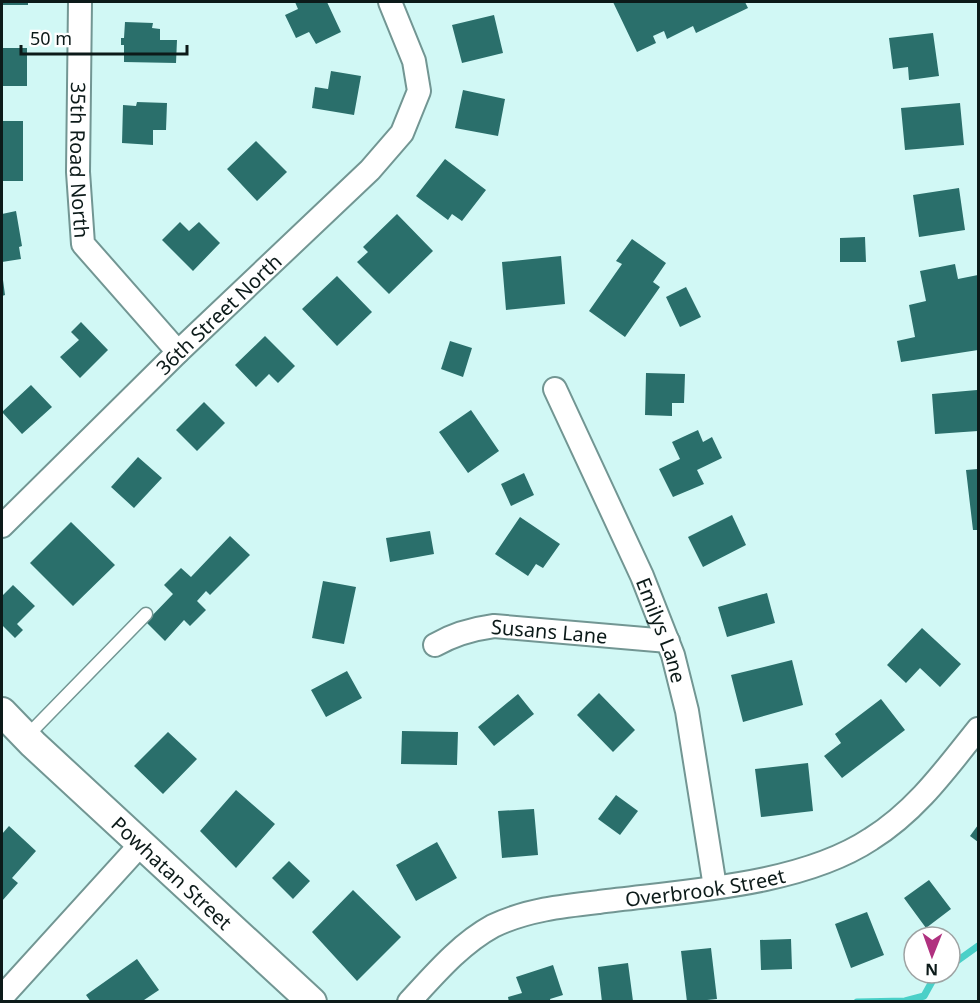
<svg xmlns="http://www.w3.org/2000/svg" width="980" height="1003" font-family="'Noto Sans',sans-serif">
	<rect width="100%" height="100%" fill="#d1f8f5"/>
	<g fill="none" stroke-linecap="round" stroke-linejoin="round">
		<!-- stream -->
		<path stroke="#4ad0c8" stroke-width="7" d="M950 966 978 946
			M857 1002 905 1001 924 996 934 978 941 973"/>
	</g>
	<!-- building -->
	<path fill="#2a6f6b" d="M2 2H28V5H2Z
		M295 2H327L341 32 316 44 309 32 296 38 285 15 298 9Z
		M613 2H745L748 8 696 33 693 26 667 39 664 31 653 36 656 43 637 52Z
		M494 15 503 53 462 63 452 25Z
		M125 22 153 23 152 28 160 29V40H177L176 63 124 62V45H121V38H124Z
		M933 33 939 76 909 80 908 67 893 69 889 38Z
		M2 48H27V86H2Z
		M331 71 361 76 354 115 312 108 315 87 328 89Z
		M463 90 505 99 498 136 455 128Z
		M137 102 167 103 166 130H153V145L122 143 123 105 136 106Z
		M960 103 964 145 905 150 901 108Z
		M2 121H23V181H2Z
		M256 141 287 172 257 201 227 169Z
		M445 159 486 190 462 221 452 214 448 220 416 196Z
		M959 188 965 230 919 237 913 195Z
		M16 211 22 246 19 247 21 259 2 262V214Z
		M397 214 433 251 389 294 357 262 368 252 363 247Z
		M180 222 189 231 199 222 220 243 193 271 162 240Z
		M865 237 866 262H840V238Z
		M632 239 666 263 653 282 660 287 625 337 589 311 622 264 616 261Z
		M561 256 565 304 506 310 502 262Z
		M955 264 958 279 978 275V350L901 362 897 341 915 337 909 305 926 301 920 271Z
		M337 276 372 312 337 346 302 309Z
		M3 280 5 295 2 296V281Z
		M686 287 701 317 680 327 666 297Z
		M81 322 108 350 80 378 60 357 79 340 71 332Z
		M265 336 295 366 278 383 269 374 256 387 235 365Z
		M450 341 472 348 463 377 441 369Z
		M646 373 685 374 684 403H672V416L645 415Z
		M31 385 52 407 22 434 2 412Z
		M977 390 978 431 935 434 932 394Z
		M204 402 225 423 197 451 176 430Z
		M471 410 499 451 468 473 439 432Z
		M698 430 703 442 712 437 722 458 697 470 704 484 673 497 659 469 680 459 672 442Z
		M138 457 162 478 134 508 111 487Z
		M978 469V530H973L966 470Z
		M524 473 534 495 511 506 501 484Z
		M732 515 746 545 703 567 688 537Z
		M520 517 560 544 543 568 536 564 528 576 495 554Z
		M71 522 115 565 73 606 30 563Z
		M430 531 434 554 390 562 386 538Z
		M230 536 250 555 210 595 206 591 197 601 206 610 190 626 184 620 165 641 146 622 173 594 164 585 181 568 191 577Z
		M323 581 356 587 344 644 312 638Z
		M13 585 35 606 17 624 23 630 15 638 2 625V596Z
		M767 593 775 623 727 637 718 607Z
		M922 628 961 664 940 687 920 668 906 683 887 665Z
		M792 660 803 705 743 722 731 675Z
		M347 671 362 698 326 717 311 690Z
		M599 693 635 730 613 752 577 715Z
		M518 694 534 714 494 746 478 727Z
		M881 699 905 730 842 778 824 756 841 743 835 734Z
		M402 731 458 732 457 765 401 764Z
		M168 732 197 759 163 794 134 766Z
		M808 763 813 811 761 817 755 769Z
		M236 790 275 824 236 868 200 831Z
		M616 795 638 811 620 835 598 819Z
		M534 809 538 855 502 858 498 811Z
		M978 825V842L970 836Z
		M9 826 36 851 12 878 18 883 2 901V834Z
		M437 842 457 878 416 901 396 865Z
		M289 861 310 881 293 899 272 878Z
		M929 880 951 909 926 928 904 898Z
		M353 890 401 937 357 981 312 932Z
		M867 912 884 955 851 968 835 924Z
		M791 939 792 969 761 970 760 940Z
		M711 948 717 999 687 1002 681 951Z
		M137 959 159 990 141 1002H91L86 995Z
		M628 963 633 1001 602 1002 598 967Z
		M553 965 563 995 550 999 551 1002H509L508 997 522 993 516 977Z"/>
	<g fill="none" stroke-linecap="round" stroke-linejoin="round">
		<defs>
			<path id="service" d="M26 737 146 614"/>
			<g id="minor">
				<path id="s1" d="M80 2 78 172 83 244 178 352"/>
				<path id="s2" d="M555 389 642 576 673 655 687 711 715 887"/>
				<path id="s3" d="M2 526 178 352 370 170 402 133 419 91 414 61 390 2"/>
				<path id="s4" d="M435 645C454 634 472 629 494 626L668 641"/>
				<path d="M2 997 141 844"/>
				<path id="s5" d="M409 1002C434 975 460 944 493 926 526 910 563 906 599 902 683 891 800 886 871 839 916 811 946 769 978 729"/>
			</g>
			<g id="tertiary">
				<path id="s6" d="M2 712 33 744 312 1002"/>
			</g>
		</defs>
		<!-- service casing -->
		<use href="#service" stroke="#729693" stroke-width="15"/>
		<!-- minor casing -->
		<use href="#minor" stroke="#729693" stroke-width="26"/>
		<!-- tertiary casing -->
		<use href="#tertiary" stroke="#729693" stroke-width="32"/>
		<!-- service -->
		<use href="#service" stroke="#fff" stroke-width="12"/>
		<!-- minor -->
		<use href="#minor" stroke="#fff" stroke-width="22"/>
		<!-- tertiary -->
		<use href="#tertiary" stroke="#fff" stroke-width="28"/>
	</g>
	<g text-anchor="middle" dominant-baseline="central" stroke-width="5" stroke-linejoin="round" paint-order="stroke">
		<!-- street labels -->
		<g font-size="20" fill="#0c1a19" stroke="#fff">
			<text stroke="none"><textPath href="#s1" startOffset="158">35th Road North</textPath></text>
			<text stroke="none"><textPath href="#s3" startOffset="303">36th Street North</textPath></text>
			<text stroke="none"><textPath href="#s2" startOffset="264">Emilys Lane</textPath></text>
			<text stroke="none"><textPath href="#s4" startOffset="118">Susans Lane</textPath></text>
			<text stroke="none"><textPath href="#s6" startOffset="234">Powhatan Street</textPath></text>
			<text stroke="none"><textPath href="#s5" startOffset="330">Overbrook Street</textPath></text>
		</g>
	</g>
	<!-- border -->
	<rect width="980" height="1003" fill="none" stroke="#0c1a19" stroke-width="6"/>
	<!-- north arrow -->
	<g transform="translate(932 955) rotate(181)"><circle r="28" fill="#ffffff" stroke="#9ea3a3" stroke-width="1.5"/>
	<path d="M0-4.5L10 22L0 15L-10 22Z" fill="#b0317f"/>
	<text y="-9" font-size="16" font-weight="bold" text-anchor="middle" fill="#0c1a19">N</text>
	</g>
	<!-- scale -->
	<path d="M21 45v9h166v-9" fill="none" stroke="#0c1a19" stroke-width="3"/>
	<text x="30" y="45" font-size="18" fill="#0c1a19" stroke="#ffffff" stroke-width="4.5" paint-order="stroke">50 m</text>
</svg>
